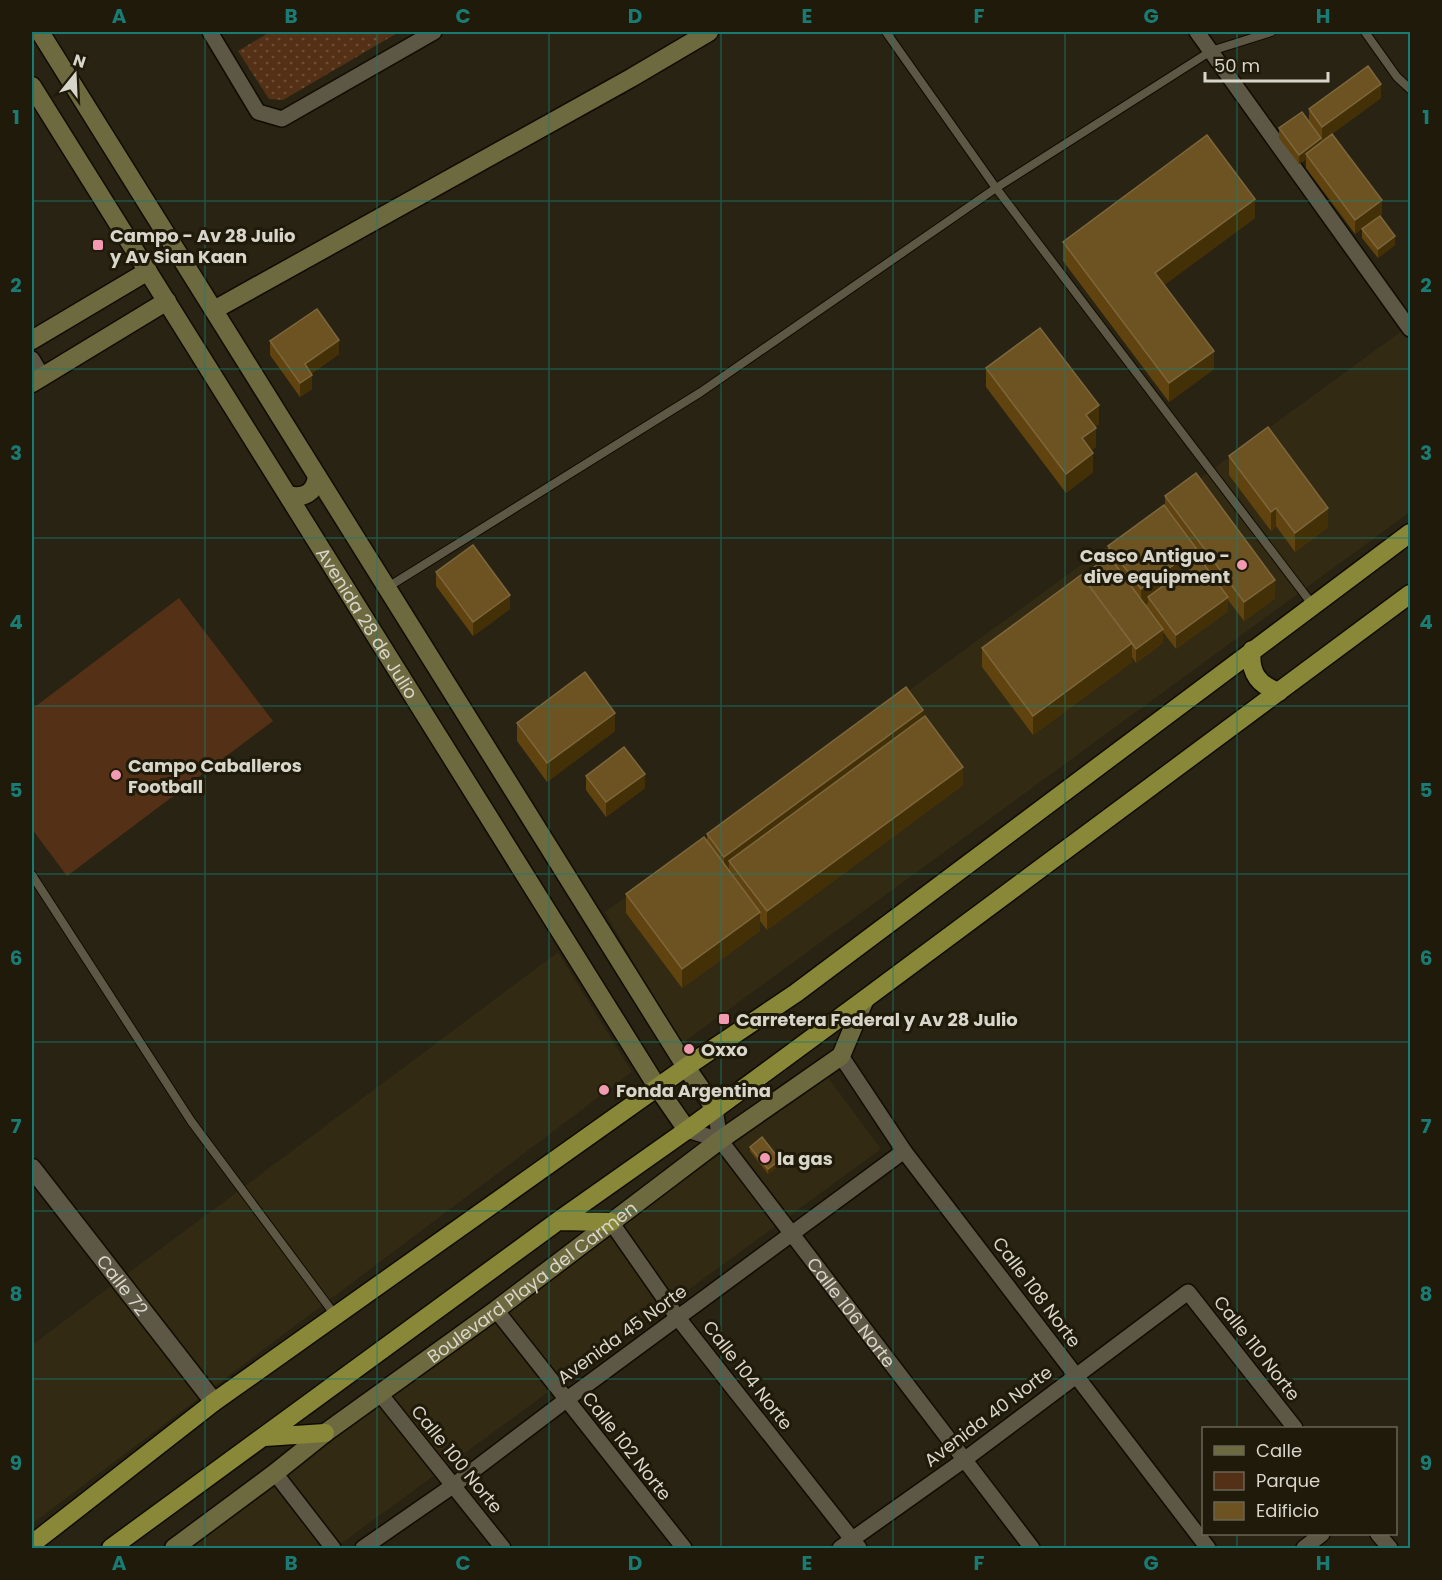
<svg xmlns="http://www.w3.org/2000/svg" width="1442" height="1580" font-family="Poppins,sans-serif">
	<defs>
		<pattern id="grass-dots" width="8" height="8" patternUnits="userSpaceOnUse" patternTransform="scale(1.5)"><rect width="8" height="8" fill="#543116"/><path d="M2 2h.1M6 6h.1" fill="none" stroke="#6c4e37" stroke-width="1.8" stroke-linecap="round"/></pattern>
	</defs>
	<rect width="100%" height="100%" fill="#282312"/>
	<!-- built -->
	<path fill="#322a12" d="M1410 325V512L680 1045 605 912Z
		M558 952 632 1072 32 1524V1345Z
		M827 1076 881 1149 335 1548H181Z"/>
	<!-- grass -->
	<path fill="url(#grass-dots)" d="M270 32H399L283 100 269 99 238 51Z"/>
	<!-- park -->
	<path fill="#543116" d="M179 598 273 721 67 876 32 829V709Z"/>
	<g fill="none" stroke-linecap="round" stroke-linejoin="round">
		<defs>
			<path id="service" d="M886 32 996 188 1312 604
				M1365 32 1397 77 1410 89
				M388 587 701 392 996 188 1211 51 1271 32
				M32 875 191 1121 335 1315"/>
			<g id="minor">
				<path d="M210 32 258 112 282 119 434 32"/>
				<path d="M1197 32 1410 329"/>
				<path d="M32 359 42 376"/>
				<path d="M841 1056 904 1151 1208 1548"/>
				<path id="s1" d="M715 1109 720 1140 1032 1548"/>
				<path d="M687 1130 720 1140"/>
				<path d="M611 1222 678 1318 859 1548"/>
				<path d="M496 1310 684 1548"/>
				<path d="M381 1395 503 1548"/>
				<path d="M275 1473 333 1548"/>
				<path d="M1378 1534 1390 1548"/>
				<path d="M363 1548 454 1485 566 1400 904 1151"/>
				<path d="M840 1548 964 1460 1188 1292 1295 1428"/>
				<path d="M1304 1548 1322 1534"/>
			</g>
			<g id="tertiary">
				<path id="s2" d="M32 1168 214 1402"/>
			</g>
			<g id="secondary">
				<path d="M40 32 686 1067 715 1109"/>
				<path id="s3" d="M32 86 658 1088 687 1130"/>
				<path d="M214 310 631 78 709 32"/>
				<path d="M32 340 148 271"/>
				<path d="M32 383 167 301"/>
				<path d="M288 495C304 499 315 493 317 476"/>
				<path id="s4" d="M174 1548 275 1473 325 1433 496 1310 720 1140 841 1056 865 999"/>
			</g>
			<path id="trunk" d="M1252 650C1249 672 1258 685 1279 692
				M558 1221 611 1222
				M265 1437 325 1433
				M32 1544 214 1402 686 1067 796 993 1410 533
				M111 1548 558 1221 687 1130 865 999 1410 594"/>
		</defs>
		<!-- service casing -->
		<use href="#service" stroke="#110c01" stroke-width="10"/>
		<!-- minor casing -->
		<use href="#minor" stroke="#110c01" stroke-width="18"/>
		<!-- tertiary casing -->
		<use href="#tertiary" stroke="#110c01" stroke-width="21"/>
		<!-- secondary casing -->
		<use href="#secondary" stroke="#110c01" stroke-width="21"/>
		<!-- trunk casing -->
		<use href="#trunk" stroke="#110c01" stroke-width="21"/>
		<!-- service -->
		<use href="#service" stroke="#5d5745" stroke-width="8"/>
		<!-- minor -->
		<use href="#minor" stroke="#5d5745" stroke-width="15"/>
		<!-- tertiary -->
		<use href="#tertiary" stroke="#5d5745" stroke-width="18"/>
		<!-- secondary -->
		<use href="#secondary" stroke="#6d6a40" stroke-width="18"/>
		<!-- trunk -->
		<use href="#trunk" stroke="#888838" stroke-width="18"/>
	</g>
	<!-- wall -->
	<path fill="#60430e" d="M1381 98 1322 141 1321 140V143L1382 214 1355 234 1306 168V159L1299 164 1279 138V128L1309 121V109Z
		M1255 218 1164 285 1214 369 1169 402 1063 261V242Z
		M1362 229 1395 245 1378 258 1362 238Z
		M270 341 339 354 311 374 312 389 300 397 270 355Z
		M986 368 1099 424 1095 427 1096 447 1091 450 1093 472 1066 493 986 387Z
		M1229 456 1328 527 1295 552 1276 526 1271 531 1229 475Z
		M1165 496 1275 598 1244 621 1228 600V611L1176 649 1163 632V643L1136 663 1132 657V662L1033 735 982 667V648L1108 557V546L1165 506Z
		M436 572 510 609 473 636 436 586Z
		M923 717 963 785 767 930 760 921V931L682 988 626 913V894L707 841V834Z
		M517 723 615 731 547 782 517 741Z
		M586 776 645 788 606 817 586 790Z
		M750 1147 780 1165 768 1174 750 1151Z"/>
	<!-- shaded-wall -->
	<path fill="#443007" d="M1381 84V98L1322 141V127Z
		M1321 138V148L1306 154V159L1299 164V155Z
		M1255 199V218L1155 292V273Z
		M1382 200V214L1355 234V220Z
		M1395 236V245L1378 258V249Z
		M339 340V354L305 378V364Z
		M1214 351V369L1169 402V383Z
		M312 375V389L300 397V383Z
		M1099 405V424L1086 434V415Z
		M1096 428V447L1082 457V438Z
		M1093 453V472L1066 493V474Z
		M1276 508V526L1271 531V512Z
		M1328 508V527L1295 552V533Z
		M1196 548V567L1148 597V603L1141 608V589Z
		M1275 580V598L1244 621V602Z
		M510 595V609L473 636V622Z
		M1228 597V611L1176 649V635Z
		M1163 629V643L1136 663V649Z
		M1132 643V662L1033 735V716Z
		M923 710V728L729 861V872L724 876V857Z
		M615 713V731L547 782V763Z
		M963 767V785L767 930V911Z
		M645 774V788L606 817V802Z
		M760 912V931L682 988V969Z
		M780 1160V1165L768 1174V1169Z"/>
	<!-- building -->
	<path fill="#6d5322" stroke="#7e673d" stroke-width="1.5" d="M1368 66 1381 84 1322 127 1309 109Z
		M1302 112 1321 138 1299 155 1279 128Z
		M1332 134 1382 200 1355 220 1306 154Z
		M1207 135 1255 199 1155 273 1214 351 1169 383 1063 242Z
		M1380 216 1395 236 1378 249 1362 229Z
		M317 309 339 340 305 364 312 375 300 383 270 341Z
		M1040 328 1099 405 1086 415 1096 428 1082 438 1093 453 1066 474 986 368Z
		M1268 427 1328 508 1295 533 1276 508 1271 512 1229 456Z
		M1196 473 1275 580 1244 602 1165 496Z
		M1164 505 1196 548 1141 589 1108 546Z
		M473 545 510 595 473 622 436 572Z
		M1109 556 1163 629 1136 649 1082 576Z
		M1200 559 1228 597 1176 635 1148 597Z
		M1081 575 1132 643 1033 716 982 648Z
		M585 672 615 713 547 763 517 723Z
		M906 687 923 710 724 857 707 834Z
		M925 716 963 767 767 911 729 861Z
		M624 747 645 774 606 802 586 776Z
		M704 837 760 912 682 969 626 894Z
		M762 1137 780 1160 768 1169 750 1147Z"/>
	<!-- grid -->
	<path fill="none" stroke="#197b73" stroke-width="1.5" stroke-opacity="0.55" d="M205 32V1548M377 32V1548M549 32V1548M721 32V1548M893 32V1548M1065 32V1548M1237 32V1428M32 201H1410M32 369H1410M32 538H1410M32 706H1410M32 874H1410M32 1042H1410M32 1211H1410M32 1379H1410M1237 1534V1548"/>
	<!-- markers -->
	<g fill="#f19ab1" stroke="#1f1a09" stroke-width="2">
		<rect x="92" y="239" width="12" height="12" rx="3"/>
		<circle cx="1242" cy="565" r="6"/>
		<circle cx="116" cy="775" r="6"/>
		<rect x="718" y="1013" width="12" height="12" rx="3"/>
		<circle cx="689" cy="1049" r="6"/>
		<circle cx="604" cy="1090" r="6"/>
		<circle cx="765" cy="1158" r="6"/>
	</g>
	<g text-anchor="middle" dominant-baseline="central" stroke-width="6" stroke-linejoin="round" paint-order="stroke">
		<!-- poi labels -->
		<g font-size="18" font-weight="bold" fill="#d8d5ca" stroke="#1f1a09" text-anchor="start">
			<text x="110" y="235">Campo - Av 28 Julio<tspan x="110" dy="21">y Av Sian Kaan</tspan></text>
			<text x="1230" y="555" text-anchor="end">Casco Antiguo -<tspan x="1230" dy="21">dive equipment</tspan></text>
			<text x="128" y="765">Campo Caballeros<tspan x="128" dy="21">Football</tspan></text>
			<text x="736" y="1019">Carretera Federal y Av 28 Julio</text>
			<text x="701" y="1049">Oxxo</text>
			<text x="616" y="1090">Fonda Argentina</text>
			<text x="777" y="1158">la gas</text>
		</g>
		<!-- street labels -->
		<g font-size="18" fill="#d8d5ca" stroke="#1f1a09">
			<text stroke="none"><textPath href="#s3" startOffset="633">Avenida 28 de Julio</textPath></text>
			<text stroke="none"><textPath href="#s4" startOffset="446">Boulevard Playa del Carmen</textPath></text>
			<text stroke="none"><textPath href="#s2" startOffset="148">Calle 72</textPath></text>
			<text transform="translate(1037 1292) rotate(53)">Calle 108 Norte</text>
			<text stroke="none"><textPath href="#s1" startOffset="248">Calle 106 Norte</textPath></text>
			<text transform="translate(622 1334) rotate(-36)">Avenida 45 Norte</text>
			<text transform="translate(1257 1348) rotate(52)">Calle 110 Norte</text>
			<text transform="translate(748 1375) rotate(52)">Calle 104 Norte</text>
			<text transform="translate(988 1416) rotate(-37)">Avenida 40 Norte</text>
			<text transform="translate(627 1446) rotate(52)">Calle 102 Norte</text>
			<text transform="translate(457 1459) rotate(51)">Calle 100 Norte</text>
		</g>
	</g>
	<!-- border -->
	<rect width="1442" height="1580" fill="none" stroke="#1f1a09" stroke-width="66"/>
	<!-- legend -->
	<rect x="1202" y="1427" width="195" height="108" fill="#1f1a09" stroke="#696556" stroke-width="1.5"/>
	<rect x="1214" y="1446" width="30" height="9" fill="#6d6a40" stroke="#696556" stroke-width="1.5"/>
	<text x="1256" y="1457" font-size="18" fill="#d8d5ca">Calle</text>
	<rect x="1214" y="1472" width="30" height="18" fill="#543116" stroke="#696556" stroke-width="1.5"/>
	<text x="1256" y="1487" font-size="18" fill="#d8d5ca">Parque</text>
	<rect x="1214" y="1502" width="30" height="18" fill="#6d5322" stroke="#696556" stroke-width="1.5"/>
	<text x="1256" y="1517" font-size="18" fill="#d8d5ca">Edificio</text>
	<!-- north arrow -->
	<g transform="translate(75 75) rotate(18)" stroke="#1f1a09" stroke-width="4.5" paint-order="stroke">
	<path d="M0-4.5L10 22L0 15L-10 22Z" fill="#d8d5ca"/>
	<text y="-9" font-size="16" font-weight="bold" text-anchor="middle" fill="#d8d5ca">N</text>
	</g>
	<!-- scale -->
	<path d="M1205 72v9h123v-9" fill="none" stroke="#d8d5ca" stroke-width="3"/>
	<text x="1214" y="72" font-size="18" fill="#d8d5ca" stroke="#1f1a09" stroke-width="4.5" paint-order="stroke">50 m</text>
	<rect x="33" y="33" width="1376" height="1514" fill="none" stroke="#197b73" stroke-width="2"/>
	<g font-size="20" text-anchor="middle" font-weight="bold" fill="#197b73">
		<text x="119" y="23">A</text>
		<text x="291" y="23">B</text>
		<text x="463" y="23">C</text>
		<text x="635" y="23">D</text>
		<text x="807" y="23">E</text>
		<text x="979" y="23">F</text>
		<text x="1151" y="23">G</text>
		<text x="1323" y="23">H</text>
		<text x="16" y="124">1</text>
		<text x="1426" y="124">1</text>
		<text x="16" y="292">2</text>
		<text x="1426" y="292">2</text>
		<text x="16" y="460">3</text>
		<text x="1426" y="460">3</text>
		<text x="16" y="629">4</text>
		<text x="1426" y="629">4</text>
		<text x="16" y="797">5</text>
		<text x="1426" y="797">5</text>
		<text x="16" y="965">6</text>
		<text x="1426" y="965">6</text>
		<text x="16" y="1133">7</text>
		<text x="1426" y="1133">7</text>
		<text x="16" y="1301">8</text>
		<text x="1426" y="1301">8</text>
		<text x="16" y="1470">9</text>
		<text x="1426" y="1470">9</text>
		<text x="119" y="1570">A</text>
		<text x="291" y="1570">B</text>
		<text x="463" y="1570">C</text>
		<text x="635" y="1570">D</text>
		<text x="807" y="1570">E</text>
		<text x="979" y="1570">F</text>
		<text x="1151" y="1570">G</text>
		<text x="1323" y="1570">H</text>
	</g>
</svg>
